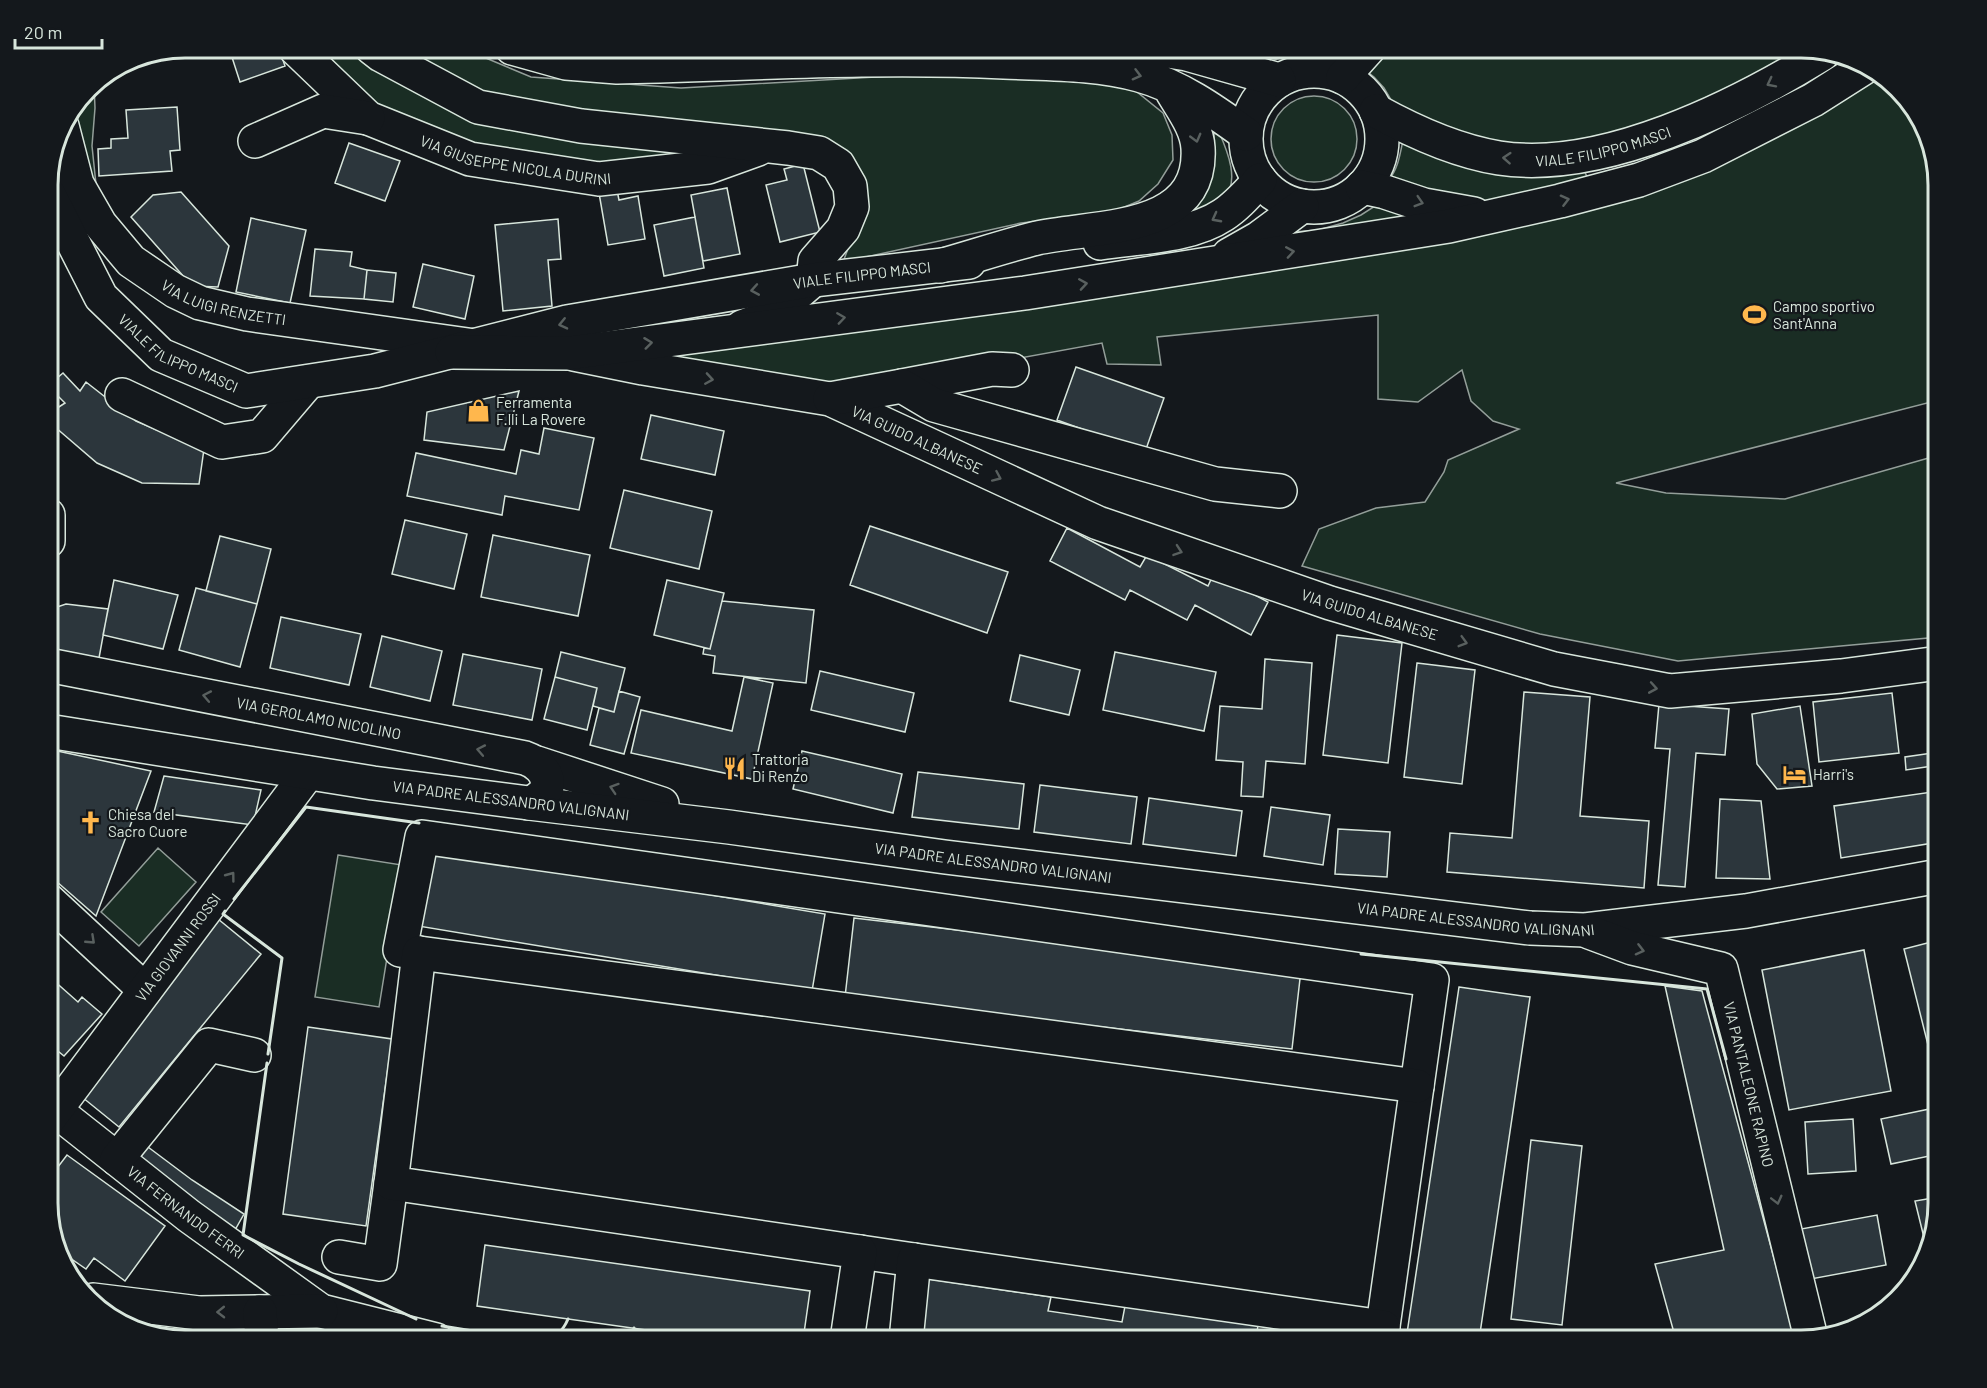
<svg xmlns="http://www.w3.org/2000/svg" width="1987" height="1388" font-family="Barlow,sans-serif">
	<rect width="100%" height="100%" fill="#14181c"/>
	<!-- green -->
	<path fill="#1a2d24" stroke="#939e99" stroke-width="1.5" d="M306 48H462L531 77 681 88 928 74H1041L1132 88 1163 113 1172 135 1173 160 1158 184 1139 201 1110 213 1021 223 843 262 855 230 836 151 611 174 488 157 345 91Z
		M1312 48H1801L1715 101 1567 148 1480 142 1394 105 1384 88 1374 77 1364 69 1341 56 1313 51 1296 53 1271 61 1222 52Z
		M1879 72 1921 117 1939 185V400L1616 483 1666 493 1785 499 1939 455V637L1678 661 1540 634 1302 566 1319 529 1376 508 1425 502 1444 472 1448 460 1519 429 1493 421 1471 401 1462 370 1418 402 1378 399V315L1157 337 1161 365 1107 364 1102 343 829 393 681 362 676 353 1567 212Z
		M94 84 95 108 92 146 97 194 88 222 51 166 62 125 89 88Z
		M1271 139a43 43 0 1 1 86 0a43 43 0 1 1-86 0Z
		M1219 132C1227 150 1241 183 1223 199 1214 208 1195 212 1184 216 1200 187 1215 168 1214 134Z
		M1403 140 1583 168 1588 179C1549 189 1485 207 1445 200 1426 196 1406 187 1388 181 1398 169 1400 155 1403 140Z
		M1378 204 1398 209 1412 223 1266 247 1294 232 1318 230 1343 223 1361 215Z
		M158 848 196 882 139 946 101 912Z
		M338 855 402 865 379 1007 315 997Z"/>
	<!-- building -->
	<path fill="#2c363c" stroke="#d8e6dc" stroke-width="1.5" d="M229 48H279L285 66 240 82Z
		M177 107 180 150 170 151 172 171 99 176 98 149 111 148V139L128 138 126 110Z
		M349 143 400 161 385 201 335 183Z
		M803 164 820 232 780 242 766 185 787 180 784 169Z
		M727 188 740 254 703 261 691 195Z
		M617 190 619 200 638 196 645 239 608 245 599 193Z
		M181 192 229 246 218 287 192 286 131 217 153 195Z
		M695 217 704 268 664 276 654 225Z
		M251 218 306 230 290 303 236 292Z
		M558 219 561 259 548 260 552 306 503 311 495 225Z
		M315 249 352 252 350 266 367 270 364 299 310 296Z
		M423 264 474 276 465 319 413 307Z
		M367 270 396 273 393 302 364 299Z
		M1076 367 1164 398 1145 452 1057 420Z
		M63 373 80 391 86 382 136 421 157 430 206 435 199 484 142 483 97 463 48 421V414L65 403 48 386Z
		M519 391 504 450 424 440 427 412Z
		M651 415 724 431 715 475 641 459Z
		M544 428 594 438 579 510 505 496 502 515 407 496 416 453 516 474 521 450 539 454Z
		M624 490 712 511 699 569 610 548Z
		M405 520 467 534 454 589 392 574Z
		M870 526 1008 572 987 633 850 585Z
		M1067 528 1140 567 1147 555 1208 586 1214 573 1268 602 1251 635 1195 605 1187 620 1130 590 1125 600 1050 561Z
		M493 535 590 555 578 616 481 597Z
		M220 536 271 549 257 604 206 591Z
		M114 580 178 595 163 649 103 635Z
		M667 580 724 593 710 649 654 635Z
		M196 588 257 604 240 667 179 650Z
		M722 601 814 610 806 683 713 673 715 656 703 654 704 648 710 649Z
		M66 604 108 609 99 658 48 648V610Z
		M281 617 361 634 349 685 270 668Z
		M1337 635 1402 643 1388 763 1323 755Z
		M382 636 442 651 430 701 370 687Z
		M561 652 625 668 614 712 593 706 597 688 555 677Z
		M1115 652 1216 672 1204 731 1103 710Z
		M463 654 542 669 532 720 453 705Z
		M1020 655 1080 670 1069 715 1010 701Z
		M1265 659 1312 663 1305 764 1266 761 1263 797 1241 796 1243 762 1216 760 1220 706 1262 709Z
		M1417 663 1475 670 1462 784 1404 777Z
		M820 671 914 693 905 732 811 710Z
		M555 677 597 688 587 730 544 719Z
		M744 677 773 683 752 779 631 753 641 710 732 731Z
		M619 691 640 697 624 754 590 745 599 708 614 712Z
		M1524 692 1590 697 1580 816 1649 821 1644 888 1447 872 1450 833 1512 838Z
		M1892 693 1899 753 1819 762 1813 702Z
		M1659 704 1729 709 1725 755 1696 753 1685 887 1658 885 1670 749 1655 748Z
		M1800 706 1812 786 1777 789 1757 764 1752 714Z
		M48 749 151 771 96 916 48 874Z
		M802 751 902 774 893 813 793 789Z
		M1939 752V765L1906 770 1905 757Z
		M918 772 1024 784 1019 829 912 817Z
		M164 776 261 790 253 825 154 812Z
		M1040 785 1137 797 1131 844 1034 832Z
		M1939 791V842L1841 858 1834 806Z
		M1149 798 1242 811 1236 856 1143 844Z
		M1720 799 1761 801 1770 879 1716 878Z
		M1271 807 1330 815 1323 865 1264 856Z
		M1338 829 1390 832 1387 877 1335 874Z
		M430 848 825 914 812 991 418 926Z
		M854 918 1301 970 1292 1049 845 997Z
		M218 919 261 954 119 1127 77 1093Z
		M1939 940V1060L1932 1061 1904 949Z
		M1864 950 1891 1091 1789 1110 1762 970Z
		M52 979 78 1002 82 997 102 1014 64 1056 48 1043V983Z
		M1665 986 1702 991 1796 1340H1676L1655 1264 1724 1250Z
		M1459 987 1530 997 1479 1340H1406Z
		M308 1027 392 1039 366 1226 283 1214Z
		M1939 1107V1154L1891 1164 1881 1119Z
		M1853 1119 1856 1171 1808 1174 1805 1122Z
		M1531 1140 1582 1146 1562 1325 1511 1319Z
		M148 1147 192 1180 244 1214 235 1230 136 1161Z
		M67 1155 165 1226 125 1281 94 1258 86 1269 60 1251 48 1211V1180Z
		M1939 1197V1203L1926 1246 1915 1201Z
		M1877 1215 1886 1265 1811 1279 1801 1229Z
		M485 1245 810 1291 803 1340H717L477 1306Z
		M922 1278 1051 1297 1048 1311 1122 1322 1125 1306 1258 1325 1256 1340H913Z"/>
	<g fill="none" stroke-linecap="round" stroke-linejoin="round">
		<defs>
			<g id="minor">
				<path id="s1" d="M295 48 368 118 470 159 599 179 708 167 758 149"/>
				<path d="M372 48 381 55 478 107 581 126 788 148 819 153 838 165 850 186 852 207 843 229 815 261 813 280 771 316 742 327"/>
				<path id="s2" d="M62 126 77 184 100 224 131 261 175 291 200 303 247 314 475 346"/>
				<path d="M255 141 323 111 368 118"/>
				<path id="s3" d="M574 354 643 368 830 399 1098 523 1330 603 1554 669 1670 691 1841 676 1939 663"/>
				<path d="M902 386 992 369 1012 370"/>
				<path d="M122 395 222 442 262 436 308 382"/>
				<path d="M830 399 902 386 934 405 1215 484 1280 491"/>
				<path d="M537 763 662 804"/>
				<path id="s4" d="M529 803 729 827 945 857 1530 928 1585 930 1746 911 1939 876"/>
				<path d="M48 900 145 990"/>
				<path id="s5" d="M1589 932 1632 948 1721 969 1811 1338"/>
				<path d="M419 953 400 950 422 837 1432 980 1381 1340"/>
				<path id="s6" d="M55 1110 189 1216 321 1311 436 1340"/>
				<path id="s7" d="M48 1120 308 773"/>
				<path d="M117 1159 209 1045 254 1055"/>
				<path d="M860 1252 914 1260"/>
				<path d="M339 1257 380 1264 391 1183"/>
				<path d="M93 1300 199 1313 321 1311"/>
				<path d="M260 1312 262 1340"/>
				<path d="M847 1340 860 1252 391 1183 419 953 1417 1086"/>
				<path d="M906 1340 914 1260 1383 1327"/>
			</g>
			<g id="major">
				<circle cx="1314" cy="139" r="68"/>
				<path id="s8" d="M1376 111C1414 132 1456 151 1499 158 1602 174 1736 107 1822 54"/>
				<path d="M1362 187 1385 192 1424 205 1474 214"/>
				<path id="s9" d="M48 193 101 297 161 355 246 391 375 371 567 322 813 280 969 262"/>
				<path d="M1100 243C1138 237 1190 237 1223 215 1237 206 1248 193 1260 180"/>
				<path d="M1229 255 1259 238 1302 206"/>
				<path d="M452 352 569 353 1025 293 1449 226 1560 201 1639 180 1703 156 1813 100 1865 67"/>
				<path d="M48 515V541"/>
				<path id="s10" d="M48 665 525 758C551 767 557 794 529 803L373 783 48 731"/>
			</g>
			<path id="highway" d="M512 48 566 63 617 67C746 64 875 56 1004 62 1048 64 1096 63 1139 75 1179 86 1213 110 1246 134
				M1149 48 1187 54 1279 80
				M1343 77 1369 48
				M940 266C972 257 1005 246 1037 238 1095 225 1203 234 1198 148 1197 126 1179 105 1169 86"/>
		</defs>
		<!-- minor casing -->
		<use href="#minor" stroke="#d8e6dc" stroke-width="36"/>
		<!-- major casing -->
		<use href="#major" stroke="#d8e6dc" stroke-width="36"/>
		<!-- highway casing -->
		<use href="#highway" stroke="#d8e6dc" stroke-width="36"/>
		<!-- minor -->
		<use href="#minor" stroke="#14181c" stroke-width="33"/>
		<!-- major -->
		<use href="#major" stroke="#14181c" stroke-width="33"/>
		<!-- highway -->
		<use href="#highway" stroke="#14181c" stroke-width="33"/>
		<!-- wall -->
		<path stroke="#d8e6dc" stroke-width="3" d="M234 899 306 807 419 823
			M225 911 223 914 282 958 268 1054
			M1361 954 1707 989 1726 1059
			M267 1063 243 1235 299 1264 416 1319
			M442 1326 528 1340
			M634 1328 637 1340
			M543 1340C556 1338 563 1331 568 1319"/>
	</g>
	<!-- one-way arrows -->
	<defs><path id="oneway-chevron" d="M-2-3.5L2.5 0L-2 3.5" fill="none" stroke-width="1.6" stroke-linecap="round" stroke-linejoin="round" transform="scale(1.5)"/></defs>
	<g stroke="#59605f">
		<use href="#oneway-chevron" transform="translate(1137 75) rotate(15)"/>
		<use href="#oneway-chevron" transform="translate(1771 83) rotate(153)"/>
		<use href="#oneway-chevron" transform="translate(1196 138) rotate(75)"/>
		<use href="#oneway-chevron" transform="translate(1507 158) rotate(-176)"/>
		<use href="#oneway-chevron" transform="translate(1565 200) rotate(-14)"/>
		<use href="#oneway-chevron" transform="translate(1419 202) rotate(17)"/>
		<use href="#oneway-chevron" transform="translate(1216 218) rotate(152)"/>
		<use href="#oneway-chevron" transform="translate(1290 252) rotate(-9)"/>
		<use href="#oneway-chevron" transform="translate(1083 284) rotate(-9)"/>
		<use href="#oneway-chevron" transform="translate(755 290) rotate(170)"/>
		<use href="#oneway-chevron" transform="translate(841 318) rotate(-8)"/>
		<use href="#oneway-chevron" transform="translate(563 324) rotate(167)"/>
		<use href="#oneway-chevron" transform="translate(648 343) rotate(-7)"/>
		<use href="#oneway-chevron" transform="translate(709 379) rotate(9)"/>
		<use href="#oneway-chevron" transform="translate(997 477) rotate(24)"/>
		<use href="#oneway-chevron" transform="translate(1178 551) rotate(19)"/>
		<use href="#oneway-chevron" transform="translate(1463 642) rotate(16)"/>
		<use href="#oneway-chevron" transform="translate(1653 688) rotate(10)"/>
		<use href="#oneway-chevron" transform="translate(207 696) rotate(-169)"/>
		<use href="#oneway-chevron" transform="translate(481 750) rotate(-169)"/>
		<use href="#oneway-chevron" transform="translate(614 788) rotate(-162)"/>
		<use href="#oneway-chevron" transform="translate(231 876) rotate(-53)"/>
		<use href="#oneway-chevron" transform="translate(91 940) rotate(43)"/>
		<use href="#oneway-chevron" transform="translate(1640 950) rotate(14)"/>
		<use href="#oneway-chevron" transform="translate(1777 1200) rotate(76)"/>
		<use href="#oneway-chevron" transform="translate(221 1312) rotate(179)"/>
	</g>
	<!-- icons -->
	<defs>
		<symbol id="stadium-bare" viewBox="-9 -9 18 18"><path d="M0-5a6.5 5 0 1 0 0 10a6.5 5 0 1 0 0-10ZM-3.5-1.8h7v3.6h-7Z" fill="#ffb74d" stroke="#14181c" stroke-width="2.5" paint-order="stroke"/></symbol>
		<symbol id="shop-bare" viewBox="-9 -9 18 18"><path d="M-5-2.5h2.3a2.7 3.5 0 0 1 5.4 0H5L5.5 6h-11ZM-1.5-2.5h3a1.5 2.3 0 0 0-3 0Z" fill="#ffb74d" stroke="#14181c" stroke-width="2.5" paint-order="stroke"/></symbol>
		<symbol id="restaurant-bare" viewBox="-9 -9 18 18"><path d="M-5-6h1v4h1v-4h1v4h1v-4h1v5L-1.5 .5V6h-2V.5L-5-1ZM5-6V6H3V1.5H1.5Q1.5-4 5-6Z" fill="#ffb74d" stroke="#14181c" stroke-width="2.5" paint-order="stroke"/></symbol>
		<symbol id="hotel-bare" viewBox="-9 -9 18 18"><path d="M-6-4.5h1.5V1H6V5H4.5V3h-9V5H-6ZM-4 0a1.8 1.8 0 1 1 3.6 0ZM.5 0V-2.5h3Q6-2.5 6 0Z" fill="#ffb74d" stroke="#14181c" stroke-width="2.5" paint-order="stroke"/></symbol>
		<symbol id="church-bare" viewBox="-9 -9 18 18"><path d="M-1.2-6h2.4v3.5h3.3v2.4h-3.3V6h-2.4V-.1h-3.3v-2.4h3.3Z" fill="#ffb74d" stroke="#14181c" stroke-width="2.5" paint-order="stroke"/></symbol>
	</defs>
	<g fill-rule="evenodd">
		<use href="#stadium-bare" x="1738" y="298" width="33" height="33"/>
		<use href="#shop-bare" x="462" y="394" width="33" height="33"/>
		<use href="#restaurant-bare" x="718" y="752" width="33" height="33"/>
		<use href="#hotel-bare" x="1778" y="758" width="33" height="33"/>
		<use href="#church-bare" x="74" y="806" width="33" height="33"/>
	</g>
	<g text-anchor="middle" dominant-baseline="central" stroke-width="4.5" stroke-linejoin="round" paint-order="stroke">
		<!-- street labels -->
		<g font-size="15" fill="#d8e6dc" stroke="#14181c">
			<text stroke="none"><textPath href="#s8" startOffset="238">VIALE FILIPPO MASCI</textPath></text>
			<text stroke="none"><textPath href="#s1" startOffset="256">VIA GIUSEPPE NICOLA DURINI</textPath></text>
			<text stroke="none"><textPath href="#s9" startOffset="920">VIALE FILIPPO MASCI</textPath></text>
			<text stroke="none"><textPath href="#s2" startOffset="258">VIA LUIGI RENZETTI</textPath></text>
			<text stroke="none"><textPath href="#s9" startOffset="214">VIALE FILIPPO MASCI</textPath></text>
			<text stroke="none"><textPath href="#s3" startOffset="356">VIA GUIDO ALBANESE</textPath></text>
			<text stroke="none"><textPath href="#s3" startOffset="842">VIA GUIDO ALBANESE</textPath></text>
			<text stroke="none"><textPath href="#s10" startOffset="276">VIA GEROLAMO NICOLINO</textPath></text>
			<text transform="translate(511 800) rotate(7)">VIA PADRE ALESSANDRO VALIGNANI</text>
			<text stroke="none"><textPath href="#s4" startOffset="468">VIA PADRE ALESSANDRO VALIGNANI</textPath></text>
			<text stroke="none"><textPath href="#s4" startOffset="954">VIA PADRE ALESSANDRO VALIGNANI</textPath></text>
			<text stroke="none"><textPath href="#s7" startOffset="216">VIA GIOVANNI ROSSI</textPath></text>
			<text stroke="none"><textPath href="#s5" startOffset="256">VIA PANTALEONE RAPINO</textPath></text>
			<text stroke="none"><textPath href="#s6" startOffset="166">VIA FERNANDO FERRI</textPath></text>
		</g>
		<!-- poi labels -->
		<g font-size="15" fill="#d8e6dc" stroke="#14181c" text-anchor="start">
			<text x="1773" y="306">Campo sportivo<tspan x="1773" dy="17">Sant'Anna</tspan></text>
			<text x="496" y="402">Ferramenta<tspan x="496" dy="17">F.lli La Rovere</tspan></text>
			<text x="752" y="759">Trattoria<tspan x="752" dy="17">Di Renzo</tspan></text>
			<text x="1813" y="774">Harri's</text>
			<text x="108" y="814">Chiesa del<tspan x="108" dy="17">Sacro Cuore</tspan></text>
		</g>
	</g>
	<!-- crop -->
	<path d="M0 0H1987V1388H0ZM185 58H1801A127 127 0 0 1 1928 185V1203A127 127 0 0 1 1801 1330H185A127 127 0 0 1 58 1203V185A127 127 0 0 1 185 58Z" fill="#14181c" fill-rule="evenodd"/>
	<path fill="none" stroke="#d8e6dc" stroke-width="3" d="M185 58H1801A127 127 0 0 1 1928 185V1203A127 127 0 0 1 1801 1330H185A127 127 0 0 1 58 1203V185A127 127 0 0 1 185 58Z"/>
	<!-- scale -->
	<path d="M15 39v9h87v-9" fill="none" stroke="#d8e6dc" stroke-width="3"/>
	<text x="24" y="39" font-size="18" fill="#d8e6dc" stroke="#14181c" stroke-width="4.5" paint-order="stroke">20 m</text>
</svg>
